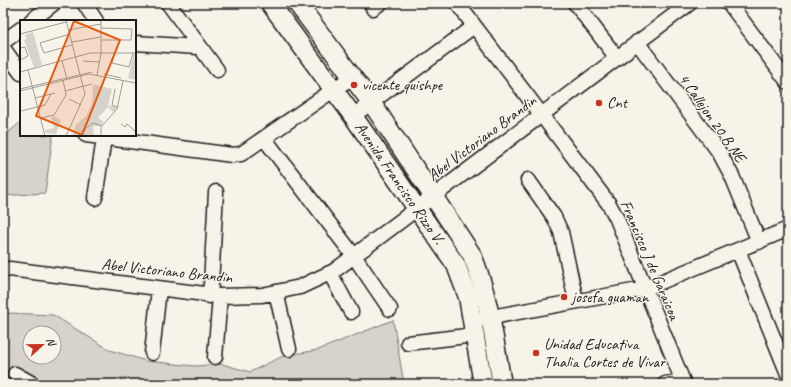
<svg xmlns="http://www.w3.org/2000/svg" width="791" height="387" font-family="Caveat,sans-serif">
	<rect width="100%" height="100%" fill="#f7f3e8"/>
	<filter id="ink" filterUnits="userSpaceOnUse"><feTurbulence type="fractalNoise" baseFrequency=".025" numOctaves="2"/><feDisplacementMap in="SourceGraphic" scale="8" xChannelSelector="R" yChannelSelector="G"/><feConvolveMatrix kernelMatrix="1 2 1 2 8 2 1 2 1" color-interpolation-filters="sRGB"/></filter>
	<g filter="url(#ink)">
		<!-- green -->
		<path fill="#d7d3cb" stroke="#7a7874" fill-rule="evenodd" d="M21 122V135H53L45 193 3 196V137Z
			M9 313 53 315 110 350 146 361 195 366 222 364 250 372 283 356 318 350 393 320 404 384H3V317ZM30 333H54V357H30Z"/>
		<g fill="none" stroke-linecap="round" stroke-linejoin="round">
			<defs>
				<path id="minor" d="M84 3 96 21
					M168 3 217 70
					M457 3 609 204 617 219 684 384
					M575 3 617 58
					M729 3 788 82
					M373 8 380 3
					M31 21 54 3
					M3 42 21 29
					M637 42 719 152 732 176 759 242
					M135 43 198 47
					M3 48 21 73
					M353 116 474 26
					M86 135 232 155 241 154 352 77
					M264 138 354 256 390 309
					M528 180 554 217 561 232 576 301
					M95 198 104 138
					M738 250 788 374
					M3 270 10 269 220 296 262 295 300 287 334 271 690 3
					M330 273 351 312
					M276 292 289 349
					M209 296 211 285 216 192
					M481 319 644 289 788 229
					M408 343 475 335
					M152 353 159 289
					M215 357 220 296
					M15 374 33 384
					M665 384 682 381"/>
				<g id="major">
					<path id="s1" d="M270 3 353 116 456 265 468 297 483 384"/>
					<path d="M297 3 371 102 472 255C489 296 494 340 502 384"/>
				</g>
			</defs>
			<!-- minor casing -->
			<use href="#minor" stroke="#1c1c1c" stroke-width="17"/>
			<!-- major casing -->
			<use href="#major" stroke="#1c1c1c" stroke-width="21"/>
			<!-- minor -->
			<use href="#minor" stroke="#f7f3e8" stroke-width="14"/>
			<!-- major -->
			<use href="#major" stroke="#f7f3e8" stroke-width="18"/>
		</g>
	</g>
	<!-- markers -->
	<g fill="#c8321e" stroke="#f7f3e8" stroke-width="1.5">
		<circle cx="354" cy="85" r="4"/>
		<circle cx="599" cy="103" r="4"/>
		<circle cx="564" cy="297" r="4"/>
		<circle cx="536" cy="353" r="4"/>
	</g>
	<g text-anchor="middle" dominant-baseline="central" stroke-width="3" stroke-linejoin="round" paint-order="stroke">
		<!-- poi labels -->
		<g font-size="16" fill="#1c1c1c" stroke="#f7f3e8" text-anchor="start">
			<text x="362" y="85">vicente quishpe</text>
			<text x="607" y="103">Cnt</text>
			<text x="572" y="297">josefa guaman</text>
			<text x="544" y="344">Unidad Educativa<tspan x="544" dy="18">Thalia Cortes de Vivar</tspan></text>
		</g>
		<!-- street labels -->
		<g font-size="16" fill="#1c1c1c" stroke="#f7f3e8">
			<text transform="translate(712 118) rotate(55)">4 Callejon 20 B NE</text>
			<text transform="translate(482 138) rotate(-37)">Abel Victoriano Brandin</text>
			<text stroke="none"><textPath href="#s1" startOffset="222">Avenida Francisco Rizzo V.</textPath></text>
			<text transform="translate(650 260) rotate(67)">Francisco J de Garaicoa</text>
			<text transform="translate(167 271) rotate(6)">Abel Victoriano Brandin</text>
		</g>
	</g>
	<!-- overview -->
	<g transform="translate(20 20)">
		<rect width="116" height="116" fill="#f7f3e8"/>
		<path d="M13 12 22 45 14 47 4 20 7 19 5 15ZM114 33 116 34V60L108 58ZM73 64 92 69 88 85 96 87V89L93 92 88 87 78 98 84 102 80 106H73L74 116H52L56 105 66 96 72 84ZM34 96 41 100 36 114 26 113 25 110 34 108 31 97Z" fill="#d7d3cb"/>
		<path fill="none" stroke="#9f9d96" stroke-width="1" d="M46 0 65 74 46 116M81 8 112 9 111 20H81M48 10 81 4M0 14 46 2M50 14 20 23 24 33 52 25M52 22 81 17M0 28 5 27 8 36 0 40M94 33 92 43 109 47 113 33M42 41 47 59M63 41 80 42M8 50 25 116M0 52 70 33H116M84 54 101 58M77 55 81 33V0M0 69 72 52M95 69 92 85 97 87M0 71 69 54 116 63M45 71 72 64M15 78 35 73M49 79 61 85M1 91 25 85 31 74M21 98 34 95 46 75 43 60M101 104 105 107 107 104 115 111M61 112 73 103 82 106M81 116V107L97 89 103 61"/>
		<path fill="#e8590c" fill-opacity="0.15" stroke="#e8590c" stroke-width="2" d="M54 1 100 20 62 115 16 96Z"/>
		<rect width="116" height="116" fill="none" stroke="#1c1c1c" stroke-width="2"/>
	</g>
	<!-- margin -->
	<rect width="791" height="387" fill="none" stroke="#f7f3e8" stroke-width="16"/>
	<rect x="8" y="8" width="775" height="371" fill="none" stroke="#1c1c1c" stroke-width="1.5" filter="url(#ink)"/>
	<!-- north arrow -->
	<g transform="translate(42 345) rotate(68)"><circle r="19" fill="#f7f3e8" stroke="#9f9d96"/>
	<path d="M0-3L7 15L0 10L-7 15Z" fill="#c8321e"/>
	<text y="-6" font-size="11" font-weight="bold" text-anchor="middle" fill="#1c1c1c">N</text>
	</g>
</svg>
